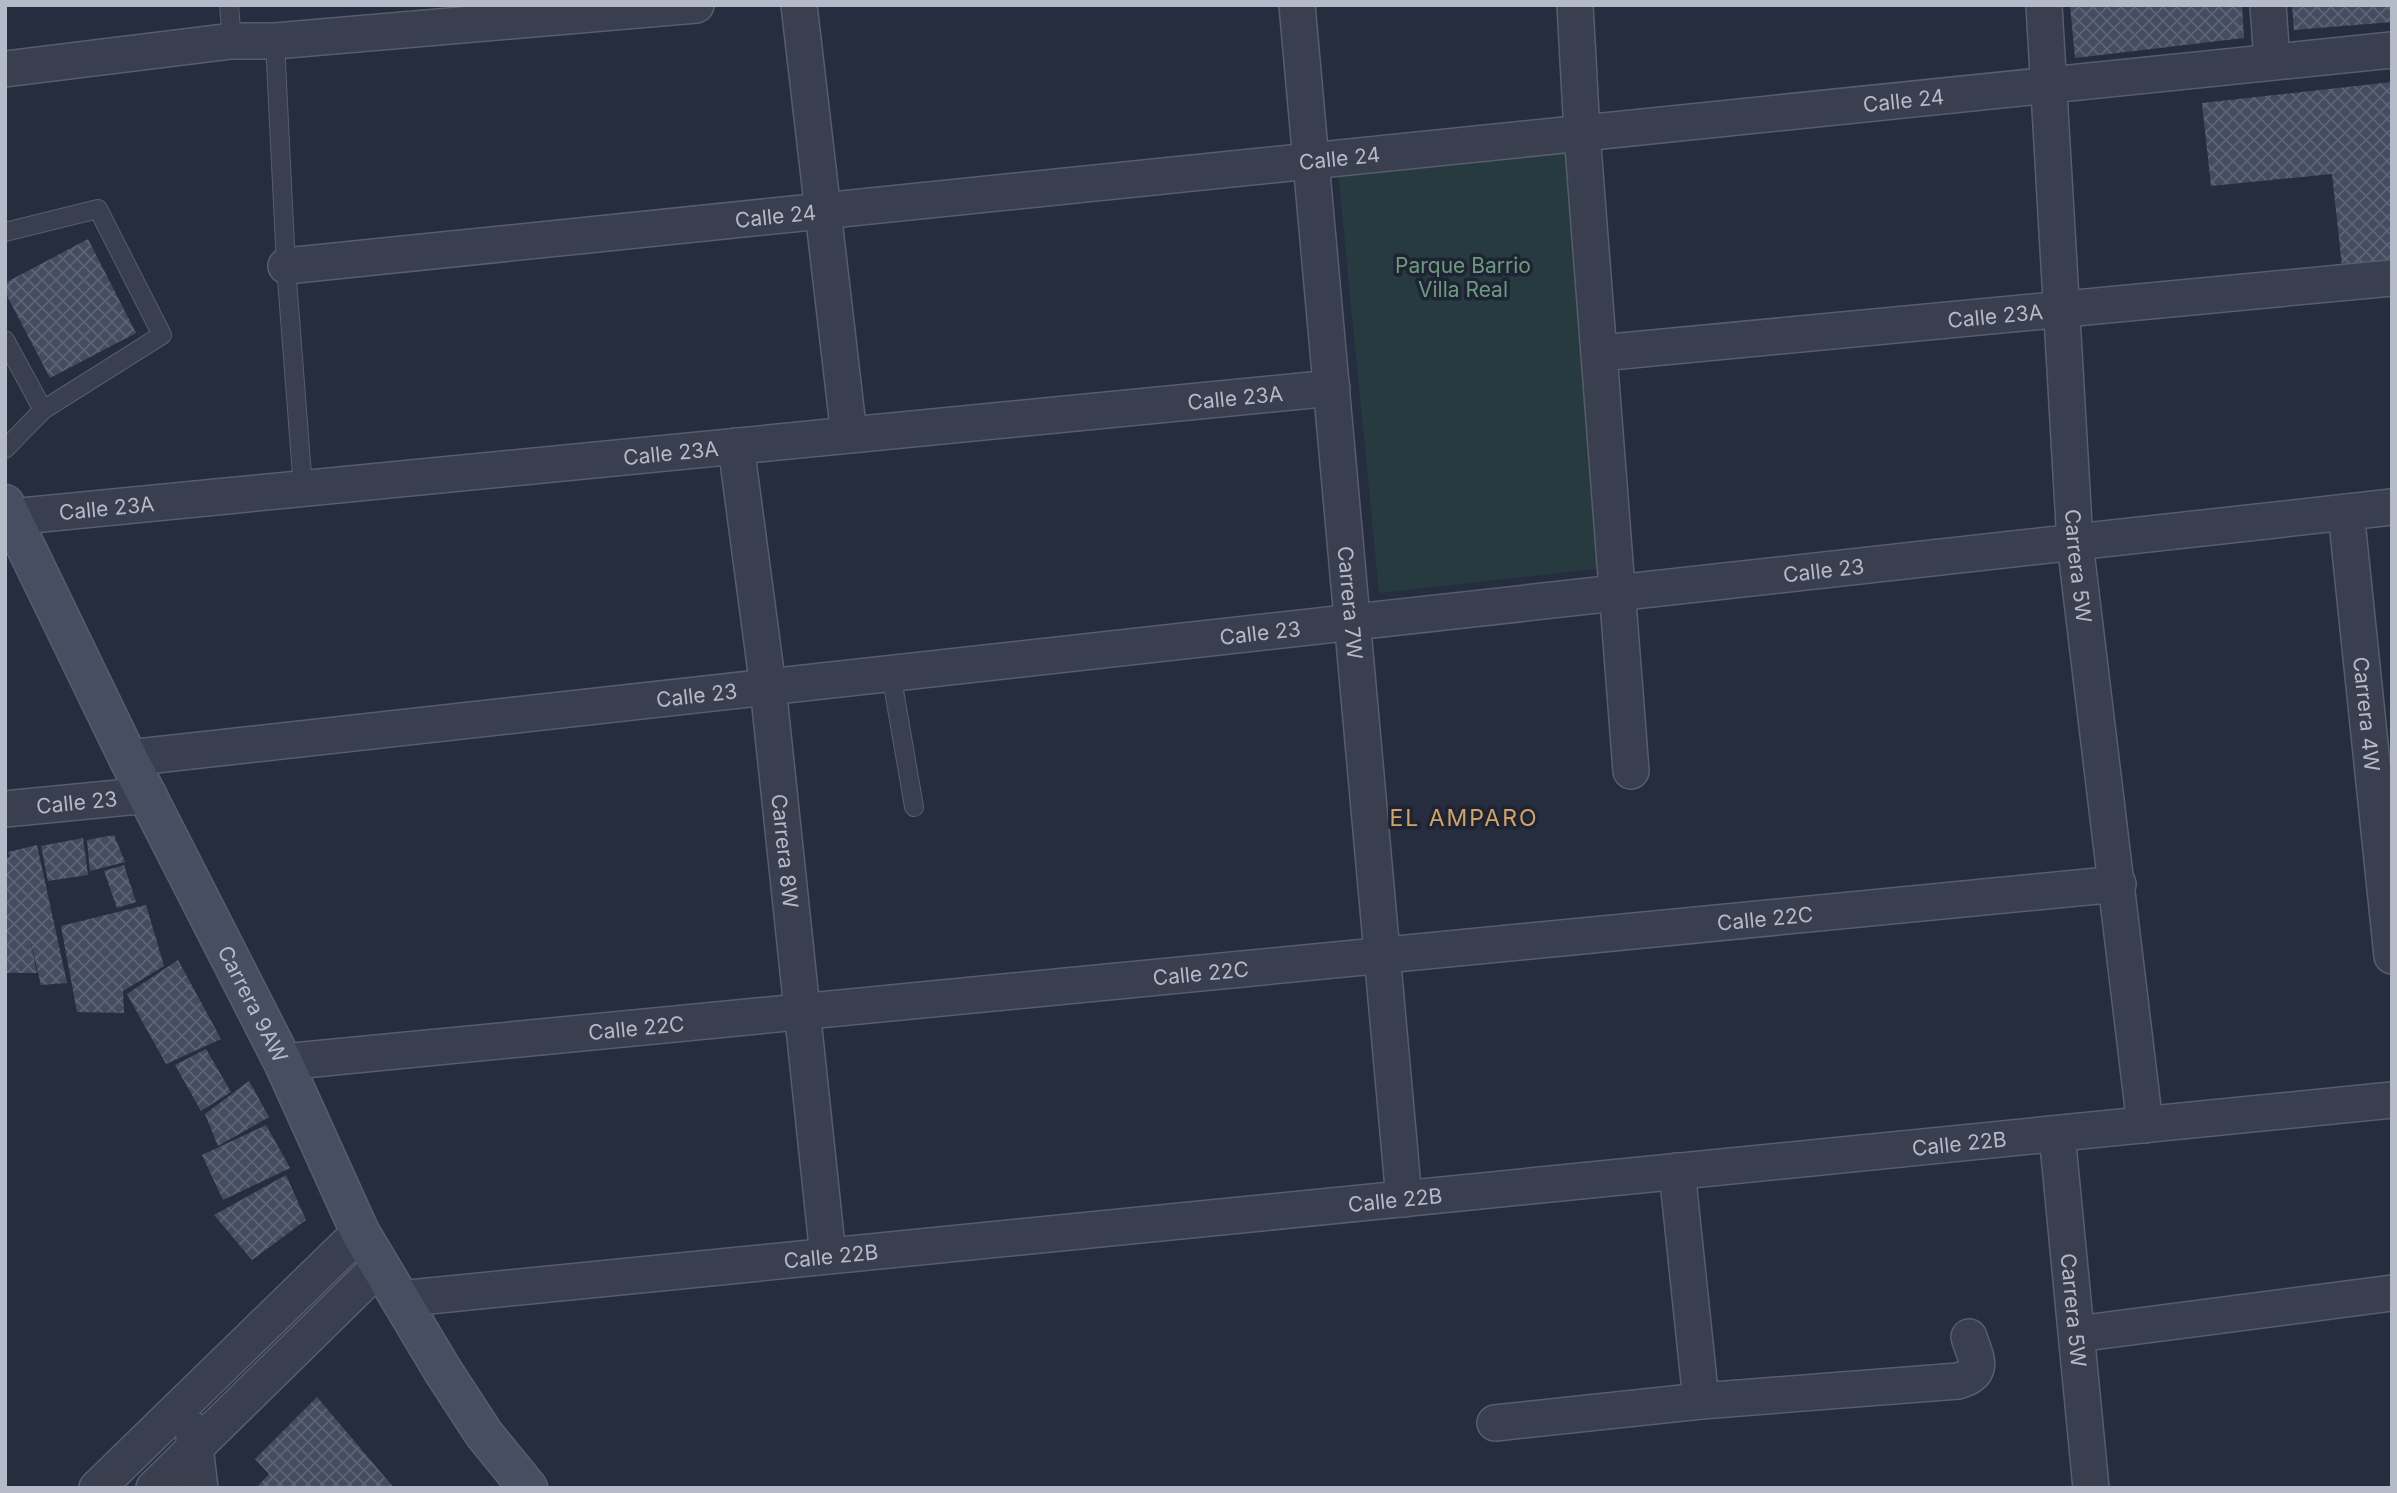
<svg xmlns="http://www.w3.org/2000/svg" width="2397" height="1493" font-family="Inter,sans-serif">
	<defs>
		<pattern id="building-cross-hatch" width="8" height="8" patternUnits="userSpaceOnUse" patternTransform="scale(1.75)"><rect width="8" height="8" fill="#444c60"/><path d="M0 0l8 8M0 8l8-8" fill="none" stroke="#5d6475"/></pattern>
	</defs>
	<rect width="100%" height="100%" fill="#252d3e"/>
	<!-- park -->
	<path fill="#273a3f" d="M1566 150 1604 568 1379 593 1338 172Z"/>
	<!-- building -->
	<path fill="url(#building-cross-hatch)" d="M2070 5H2242L2244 38 2075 58Z
		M2292 5H2392V22L2294 30Z
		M2392 82V260L2342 266 2332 174 2211 186 2202 103Z
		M88 239 136 333 50 378 5 292V283Z
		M114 835 125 862 90 871 87 840Z
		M83 838 88 875 48 881 41 846Z
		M37 845 67 983 41 985 29 935 37 973H5V857H10L8 852Z
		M124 865 136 902 117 908 104 871Z
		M146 905 164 966 123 991 124 1013 77 1012 61 926Z
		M178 960 221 1039 166 1064 127 994Z
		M206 1049 231 1092 201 1111 175 1065Z
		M249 1081 269 1117 218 1146 205 1114Z
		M266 1125 290 1168 223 1200 202 1155Z
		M286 1175 306 1220 252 1260 214 1215Z
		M317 1397 394 1488H256L269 1474 255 1459Z"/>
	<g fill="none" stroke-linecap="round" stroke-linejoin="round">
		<defs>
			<path id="service" d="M229 5 232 41
				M275 41 286 266 303 488
				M5 232 98 209 162 335 43 410
				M5 340 43 410 5 449
				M891 673 914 807"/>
			<g id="minor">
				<path d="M799 5 849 435"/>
				<path id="s1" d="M1297 5 1404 1199"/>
				<path d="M1575 5 1582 133 1631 771"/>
				<path id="s2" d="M2044 5 2075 543 2145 1125"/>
				<path d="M2268 5 2272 62"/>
				<path d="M5 69 232 41H275L696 5"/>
				<path id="s3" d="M286 266 2392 50"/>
				<path id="s4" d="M1600 353 2392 278"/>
				<path id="s5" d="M736 446 768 687 828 1256"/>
				<path id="s6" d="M2346 512 2392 956"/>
				<path id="s7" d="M11 517 1332 388"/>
				<path id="s8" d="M128 758 2392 507"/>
				<path id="s9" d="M5 809 149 795"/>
				<path id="s10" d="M283 1062 2118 884"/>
				<path id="s11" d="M2057 1134 2091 1488"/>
				<path d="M1677 1171 1701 1401"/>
				<path id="s12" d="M399 1299 2392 1100"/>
				<path d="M2077 1334 2392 1293"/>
				<path d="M1495 1423 1701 1401 1958 1381C1986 1373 1976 1359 1969 1337"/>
				<path d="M193 1430 200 1488"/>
				<path d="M97 1488 360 1232"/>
				<path d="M154 1488 379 1267"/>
			</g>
			<g id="secondary">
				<path id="s13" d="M5 504 128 758 283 1062 360 1232 443 1371 484 1434 528 1488"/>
			</g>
		</defs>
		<!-- service casing -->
		<use href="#service" stroke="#575d6c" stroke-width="20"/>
		<!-- minor casing -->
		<use href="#minor" stroke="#575d6c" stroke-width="38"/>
		<!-- secondary casing -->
		<use href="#secondary" stroke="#575d6c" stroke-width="41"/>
		<!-- service -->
		<use href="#service" stroke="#393f4e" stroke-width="18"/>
		<!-- minor -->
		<use href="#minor" stroke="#393f4e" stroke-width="35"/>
		<!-- secondary -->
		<use href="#secondary" stroke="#474e61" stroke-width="38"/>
	</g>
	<g text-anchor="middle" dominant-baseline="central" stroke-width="7" stroke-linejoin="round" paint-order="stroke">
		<!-- street labels -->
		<g font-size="21" fill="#b5bac9" stroke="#1e2433">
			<text stroke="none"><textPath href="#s3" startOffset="1626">Calle 24</textPath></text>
			<text stroke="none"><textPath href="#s3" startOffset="1059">Calle 24</textPath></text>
			<text stroke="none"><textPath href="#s3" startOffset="492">Calle 24</textPath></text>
			<text stroke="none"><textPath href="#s4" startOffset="397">Calle 23A</textPath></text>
			<text stroke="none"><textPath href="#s7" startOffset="1230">Calle 23A</textPath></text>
			<text stroke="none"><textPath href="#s7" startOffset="663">Calle 23A</textPath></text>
			<text stroke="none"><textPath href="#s7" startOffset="96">Calle 23A</textPath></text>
			<text stroke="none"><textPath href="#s2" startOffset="562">Carrera 5W</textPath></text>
			<text stroke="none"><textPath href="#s8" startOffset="1706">Calle 23</textPath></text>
			<text stroke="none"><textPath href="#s1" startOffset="600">Carrera 7W</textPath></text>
			<text stroke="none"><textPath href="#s8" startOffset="1139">Calle 23</textPath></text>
			<text stroke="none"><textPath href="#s8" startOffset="572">Calle 23</textPath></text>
			<text stroke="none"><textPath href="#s6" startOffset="203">Carrera 4W</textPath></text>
			<text stroke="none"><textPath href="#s9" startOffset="72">Calle 23</textPath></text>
			<text stroke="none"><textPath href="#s5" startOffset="408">Carrera 8W</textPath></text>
			<text stroke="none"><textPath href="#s10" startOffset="1489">Calle 22C</textPath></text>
			<text stroke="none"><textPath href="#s10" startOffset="922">Calle 22C</textPath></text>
			<text stroke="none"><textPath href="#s13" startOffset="558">Carrera 9AW</textPath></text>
			<text stroke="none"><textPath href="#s10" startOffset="355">Calle 22C</textPath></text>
			<text stroke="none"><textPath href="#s12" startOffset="1568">Calle 22B</textPath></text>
			<text stroke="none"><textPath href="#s12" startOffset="1001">Calle 22B</textPath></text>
			<text stroke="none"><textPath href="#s12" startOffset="434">Calle 22B</textPath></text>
			<text stroke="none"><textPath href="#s11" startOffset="177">Carrera 5W</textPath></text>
		</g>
		<!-- park labels -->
		<g font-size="21" fill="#6d9a7c" stroke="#1e2433">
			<text x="1463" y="265">Parque Barrio<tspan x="1463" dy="24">Villa Real</tspan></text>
		</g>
		<!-- neighbourhood labels -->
		<g font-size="23" letter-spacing="2" fill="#d3a366" stroke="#1e2433">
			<text x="1464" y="818">EL AMPARO</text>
		</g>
	</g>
	<!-- border -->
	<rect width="2397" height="1493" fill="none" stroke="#b5bac9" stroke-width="14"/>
</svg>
